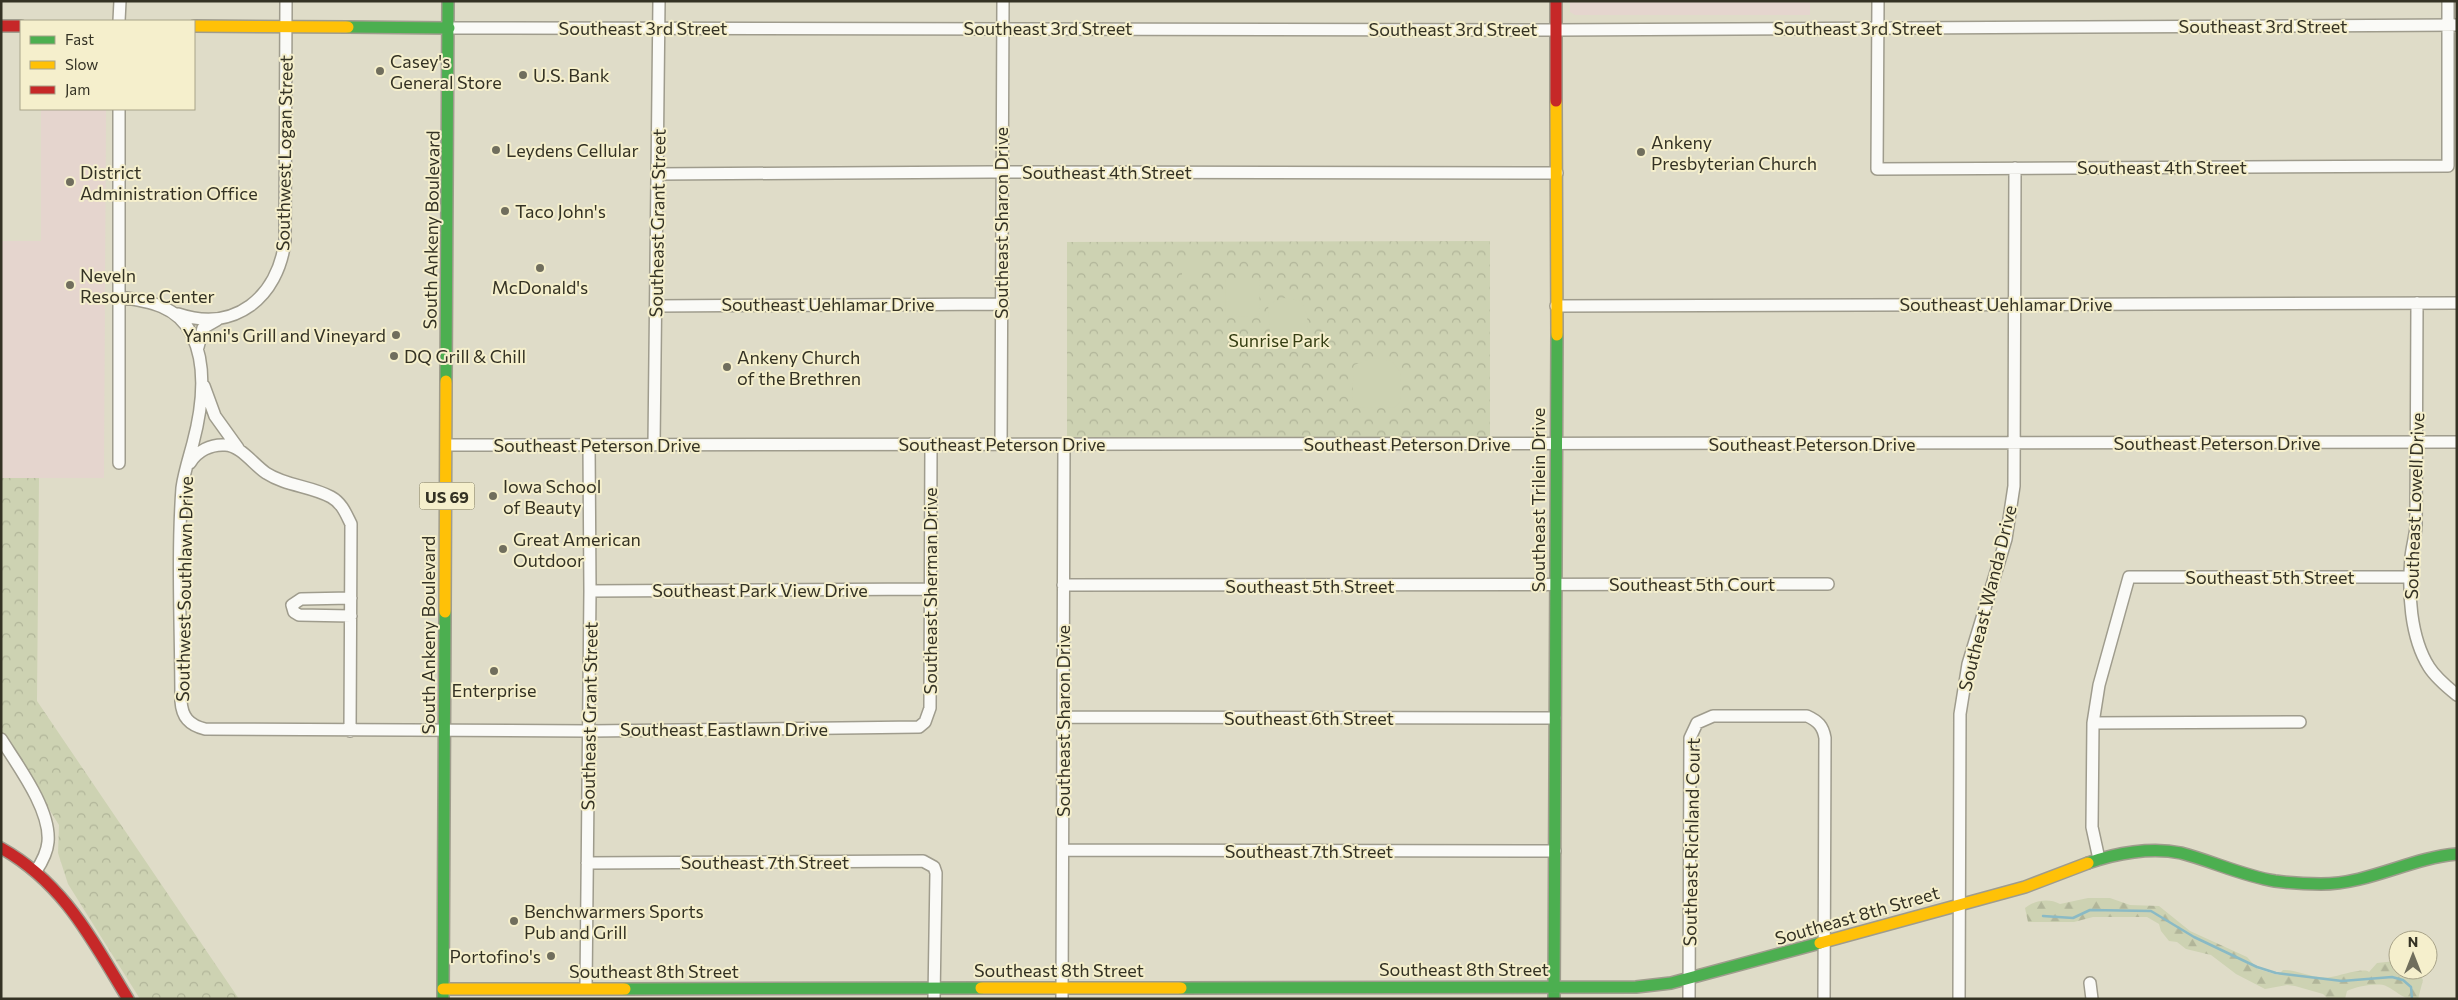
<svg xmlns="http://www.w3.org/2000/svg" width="2458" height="1000" font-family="Commissioner,sans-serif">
	<defs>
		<pattern id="forest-firs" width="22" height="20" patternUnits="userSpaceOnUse" patternTransform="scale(1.25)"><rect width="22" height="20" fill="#cdd2b2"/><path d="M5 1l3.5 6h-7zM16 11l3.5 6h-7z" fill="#b1b599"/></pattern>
		<pattern id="park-crowns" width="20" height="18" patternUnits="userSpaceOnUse" patternTransform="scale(1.25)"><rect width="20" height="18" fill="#cdd2b2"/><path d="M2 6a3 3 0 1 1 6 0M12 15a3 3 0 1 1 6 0" fill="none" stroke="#b1b599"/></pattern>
	</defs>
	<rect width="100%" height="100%" fill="#dfdcc8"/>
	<!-- education -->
	<path fill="#e5d5ce" d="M1570 1H1810V15H1575L1570 12Z
		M41 109H106L104 478H1V241H41Z"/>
	<!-- forest -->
	<path fill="url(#forest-firs)" d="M2088 898H2110L2130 905 2159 906 2190 931 2247 957 2258 969 2278 975 2283 970C2299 970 2314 980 2331 977 2339 976 2364 967 2369 972L2377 963 2396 961 2398 963V970H2417L2423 980 2418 999C2401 999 2400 993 2386 986 2378 982 2355 987 2347 991L2345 999H2328L2323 994 2295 986 2287 985 2265 989 2236 974 2211 955 2186 949 2177 942 2169 941 2161 931 2159 924 2147 917H2093L2074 922H2028L2025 908C2035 900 2049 898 2060 904Z"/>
	<!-- park -->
	<path fill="url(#park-crowns)" d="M1490 241V438L1067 437V242Z
		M1 478H39L37 701 239 999H140L68 884 58 853 59 825 1 732Z"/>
	<!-- garden -->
	<path fill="#cdd2b2" d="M1182 256H1200V281L1182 282Z
		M1225 278H1259L1260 316 1226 317Z
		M1284 298 1300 301C1308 312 1310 325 1305 338L1273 337 1270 333 1268 304Z
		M1373 358 1392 361 1400 372 1401 401 1394 408 1359 407 1352 399 1354 365Z"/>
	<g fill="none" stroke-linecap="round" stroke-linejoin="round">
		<!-- stream -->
		<path stroke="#8abac5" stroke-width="2.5" d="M2043 916 2073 918 2090 910 2151 911 2194 937 2257 967 2276 973 2342 981 2392 977 2403 980 2411 987 2412 999"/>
		<defs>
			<path id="street" d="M1878 1 1877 169 2448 166V1
				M119 21 120 1
				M449 28 1556 30 2457 25
				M658 174 991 172 1557 173
				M119 297C149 301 178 306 192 335 208 368 202 409 193 443 189 458 184 473 182 488 177 558 181 630 181 701 182 717 189 725 205 729L590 731 919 727 925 722 930 708 931 444
				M2417 303 2416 527C2415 537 2412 547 2411 557 2408 592 2410 637 2429 667 2436 678 2447 687 2457 695
				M656 306 1001 304
				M1556 306 2457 303
				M178 314C235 333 278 297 285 241L286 1
				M198 347 203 328 217 320
				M204 386 215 416 238 448
				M1001 444 1003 1
				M447 445 2457 442
				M654 445 659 1
				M119 463V109
				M190 463C197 451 211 444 225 445 240 445 254 465 266 473 286 486 311 486 331 497 342 503 346 514 351 524L350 731
				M1063 585 1828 584
				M590 591 930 589
				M351 616 299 615 294 612 292 605 301 599 351 598
				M1063 717 1555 718
				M2093 723 2300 722
				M1 739C18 766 51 810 48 842 47 853 42 862 36 871
				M1063 850 1555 851
				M2099 859 2092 827 2093 723 2099 685 2129 577H2410
				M587 863 923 861 934 867 936 873 934 999
				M2090 983 2092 999
				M586 988 590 591 589 445
				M1062 999 1064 444
				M1689 999 1690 738 1697 723 1713 716H1807C1818 721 1823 726 1825 738L1824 999
				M1959 999 1960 714 1968 664 2006 539 2014 486 2015 168"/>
			<path id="fast" d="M348 27 449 28
				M446 381 448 1
				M2088 863C2116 853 2151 847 2181 853 2212 861 2243 876 2275 881 2290 883 2306 884 2321 884 2369 884 2410 858 2457 854
				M1181 988 1636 987 1671 983 1820 943
				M625 989 981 988
				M443 999 445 612
				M1554 999 1557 335"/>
			<path id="slow" d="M194 26 348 27
				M1556 101 1557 335
				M445 612 446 381
				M1820 943 2025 887 2088 863
				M981 988H1181
				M443 989H625"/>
			<path id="jam" d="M1556 1V101
				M1 26H21
				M1 848C64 883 92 940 128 999"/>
		</defs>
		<!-- street casing -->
		<use href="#street" stroke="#9f9c8d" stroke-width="14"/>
		<!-- fast casing -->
		<use href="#fast" stroke="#9f9c8d" stroke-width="14"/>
		<!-- slow casing -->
		<use href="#slow" stroke="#9f9c8d" stroke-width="14"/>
		<!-- jam casing -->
		<use href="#jam" stroke="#9f9c8d" stroke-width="14"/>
		<!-- street -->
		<use href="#street" stroke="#fafaf7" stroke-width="11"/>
		<!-- fast -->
		<use href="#fast" stroke="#4caf50" stroke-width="11"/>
		<!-- slow -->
		<use href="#slow" stroke="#ffc107" stroke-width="11"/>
		<!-- jam -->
		<use href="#jam" stroke="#c62828" stroke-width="11"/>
	</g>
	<!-- markers -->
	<g fill="#706e5d" stroke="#f5efcc" stroke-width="2">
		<circle cx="380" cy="71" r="5"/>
		<circle cx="523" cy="75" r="5"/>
		<circle cx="496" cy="150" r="5"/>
		<circle cx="1641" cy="152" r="5"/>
		<circle cx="70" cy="182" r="5"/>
		<circle cx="505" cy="211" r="5"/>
		<circle cx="540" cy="268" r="5"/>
		<circle cx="70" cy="285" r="5"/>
		<circle cx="396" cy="335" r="5"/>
		<circle cx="394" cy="356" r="5"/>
		<circle cx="727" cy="367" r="5"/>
		<circle cx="493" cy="496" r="5"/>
		<circle cx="503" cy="549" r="5"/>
		<circle cx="494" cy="671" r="5"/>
		<circle cx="514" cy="921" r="5"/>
		<circle cx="551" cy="956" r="5"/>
	</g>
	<g text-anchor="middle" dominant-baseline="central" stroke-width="4" stroke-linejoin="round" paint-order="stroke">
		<!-- shield labels -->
		<rect fill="#f5efcc" stroke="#6e6b56" stroke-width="1" x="419.5" y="482.5" width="55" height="27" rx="4"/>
		<g font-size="16" font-weight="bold" fill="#343224">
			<text x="447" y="496">US 69</text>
		</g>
		<!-- street labels -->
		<g font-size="18" fill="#343224" stroke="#f5efcc">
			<text x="2263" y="26">Southeast 3rd Street</text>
			<text x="643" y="28">Southeast 3rd Street</text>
			<text x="1048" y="28">Southeast 3rd Street</text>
			<text x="1858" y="28">Southeast 3rd Street</text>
			<text x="1453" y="29">Southeast 3rd Street</text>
			<text transform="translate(284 153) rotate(-89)">Southwest Logan Street</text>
			<text x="2162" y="167">Southeast 4th Street</text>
			<text x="1107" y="172">Southeast 4th Street</text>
			<text transform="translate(657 223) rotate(-89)">Southeast Grant Street</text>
			<text transform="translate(1001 223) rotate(-90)">Southeast Sharon Drive</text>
			<text transform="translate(431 230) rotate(-89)">South Ankeny Boulevard</text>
			<text x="828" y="304">Southeast Uehlamar Drive</text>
			<text x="2006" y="304">Southeast Uehlamar Drive</text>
			<text x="2217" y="443">Southeast Peterson Drive</text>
			<text x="1002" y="444">Southeast Peterson Drive</text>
			<text x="1407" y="444">Southeast Peterson Drive</text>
			<text x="1812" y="444">Southeast Peterson Drive</text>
			<text x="597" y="445">Southeast Peterson Drive</text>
			<text transform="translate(1538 500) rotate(-90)">Southeast Trilein Drive</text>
			<text transform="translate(2414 506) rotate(-88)">Southeast Lowell Drive</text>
			<text x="2270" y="577">Southeast 5th Street</text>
			<text x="1692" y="584">Southeast 5th Court</text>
			<text x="1310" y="586">Southeast 5th Street</text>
			<text transform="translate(184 589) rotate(-89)">Southwest Southlawn Drive</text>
			<text x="760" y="590">Southeast Park View Drive</text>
			<text transform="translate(930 591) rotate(-90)">Southeast Sherman Drive</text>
			<text transform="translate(1987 598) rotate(-76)">Southeast Wanda Drive</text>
			<text transform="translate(428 635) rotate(-90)">South Ankeny Boulevard</text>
			<text transform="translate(589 716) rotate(-89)">Southeast Grant Street</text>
			<text x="1309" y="718">Southeast 6th Street</text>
			<text transform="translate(1063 721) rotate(-90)">Southeast Sharon Drive</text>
			<text x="724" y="729">Southeast Eastlawn Drive</text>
			<text transform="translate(1691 842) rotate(-89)">Southeast Richland Court</text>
			<text x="1309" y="851">Southeast 7th Street</text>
			<text x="765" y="862">Southeast 7th Street</text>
			<text transform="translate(1857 915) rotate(-16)">Southeast 8th Street</text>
			<text x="1464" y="969">Southeast 8th Street</text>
			<text x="1059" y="970">Southeast 8th Street</text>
			<text x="654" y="971">Southeast 8th Street</text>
		</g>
		<!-- poi labels -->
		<g font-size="18" fill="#343224" stroke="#f5efcc" text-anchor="start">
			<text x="390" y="61">Casey's<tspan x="390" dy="21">General Store</tspan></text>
			<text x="533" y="75">U.S. Bank</text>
			<text x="1651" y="142">Ankeny<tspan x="1651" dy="21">Presbyterian Church</tspan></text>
			<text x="506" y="150">Leydens Cellular</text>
			<text x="80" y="172">District<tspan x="80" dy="21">Administration Office</tspan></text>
			<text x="515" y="211">Taco John's</text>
			<text x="80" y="275">Neveln<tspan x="80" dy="21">Resource Center</tspan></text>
			<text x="540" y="287" text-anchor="middle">McDonald's</text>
			<text x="386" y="335" text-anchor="end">Yanni's Grill and Vineyard</text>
			<text x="404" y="356">DQ Grill &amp; Chill</text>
			<text x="737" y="357">Ankeny Church<tspan x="737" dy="21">of the Brethren</tspan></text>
			<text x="503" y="486">Iowa School<tspan x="503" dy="21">of Beauty</tspan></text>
			<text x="513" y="539">Great American<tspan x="513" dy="21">Outdoor</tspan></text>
			<text x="494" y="690" text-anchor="middle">Enterprise</text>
			<text x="524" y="911">Benchwarmers Sports<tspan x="524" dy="21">Pub and Grill</tspan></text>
			<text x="541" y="956" text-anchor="end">Portofino's</text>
		</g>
		<!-- park labels -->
		<g font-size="18" fill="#353e13" stroke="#f5efcc">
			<text x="1279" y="340">Sunrise Park</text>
		</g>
	</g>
	<!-- border -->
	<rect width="2458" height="1000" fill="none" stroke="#343224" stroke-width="5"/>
	<!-- legend -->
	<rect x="20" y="20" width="175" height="90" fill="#f5efcc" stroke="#a8a389"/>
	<rect x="30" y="36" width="25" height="8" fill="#4caf50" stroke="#a8a389"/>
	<text x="65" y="45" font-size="15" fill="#343224">Fast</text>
	<rect x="30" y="61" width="25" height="8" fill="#ffc107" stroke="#a8a389"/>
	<text x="65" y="70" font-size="15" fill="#343224">Slow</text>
	<rect x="30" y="86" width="25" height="8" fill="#c62828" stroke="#a8a389"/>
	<text x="65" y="95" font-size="15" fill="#343224">Jam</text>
	<!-- north arrow -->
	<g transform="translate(2413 955)"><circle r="24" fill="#f5efcc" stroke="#a8a389"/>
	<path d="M0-4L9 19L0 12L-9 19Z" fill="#706e5d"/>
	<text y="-8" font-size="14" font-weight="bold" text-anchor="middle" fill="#343224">N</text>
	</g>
</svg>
